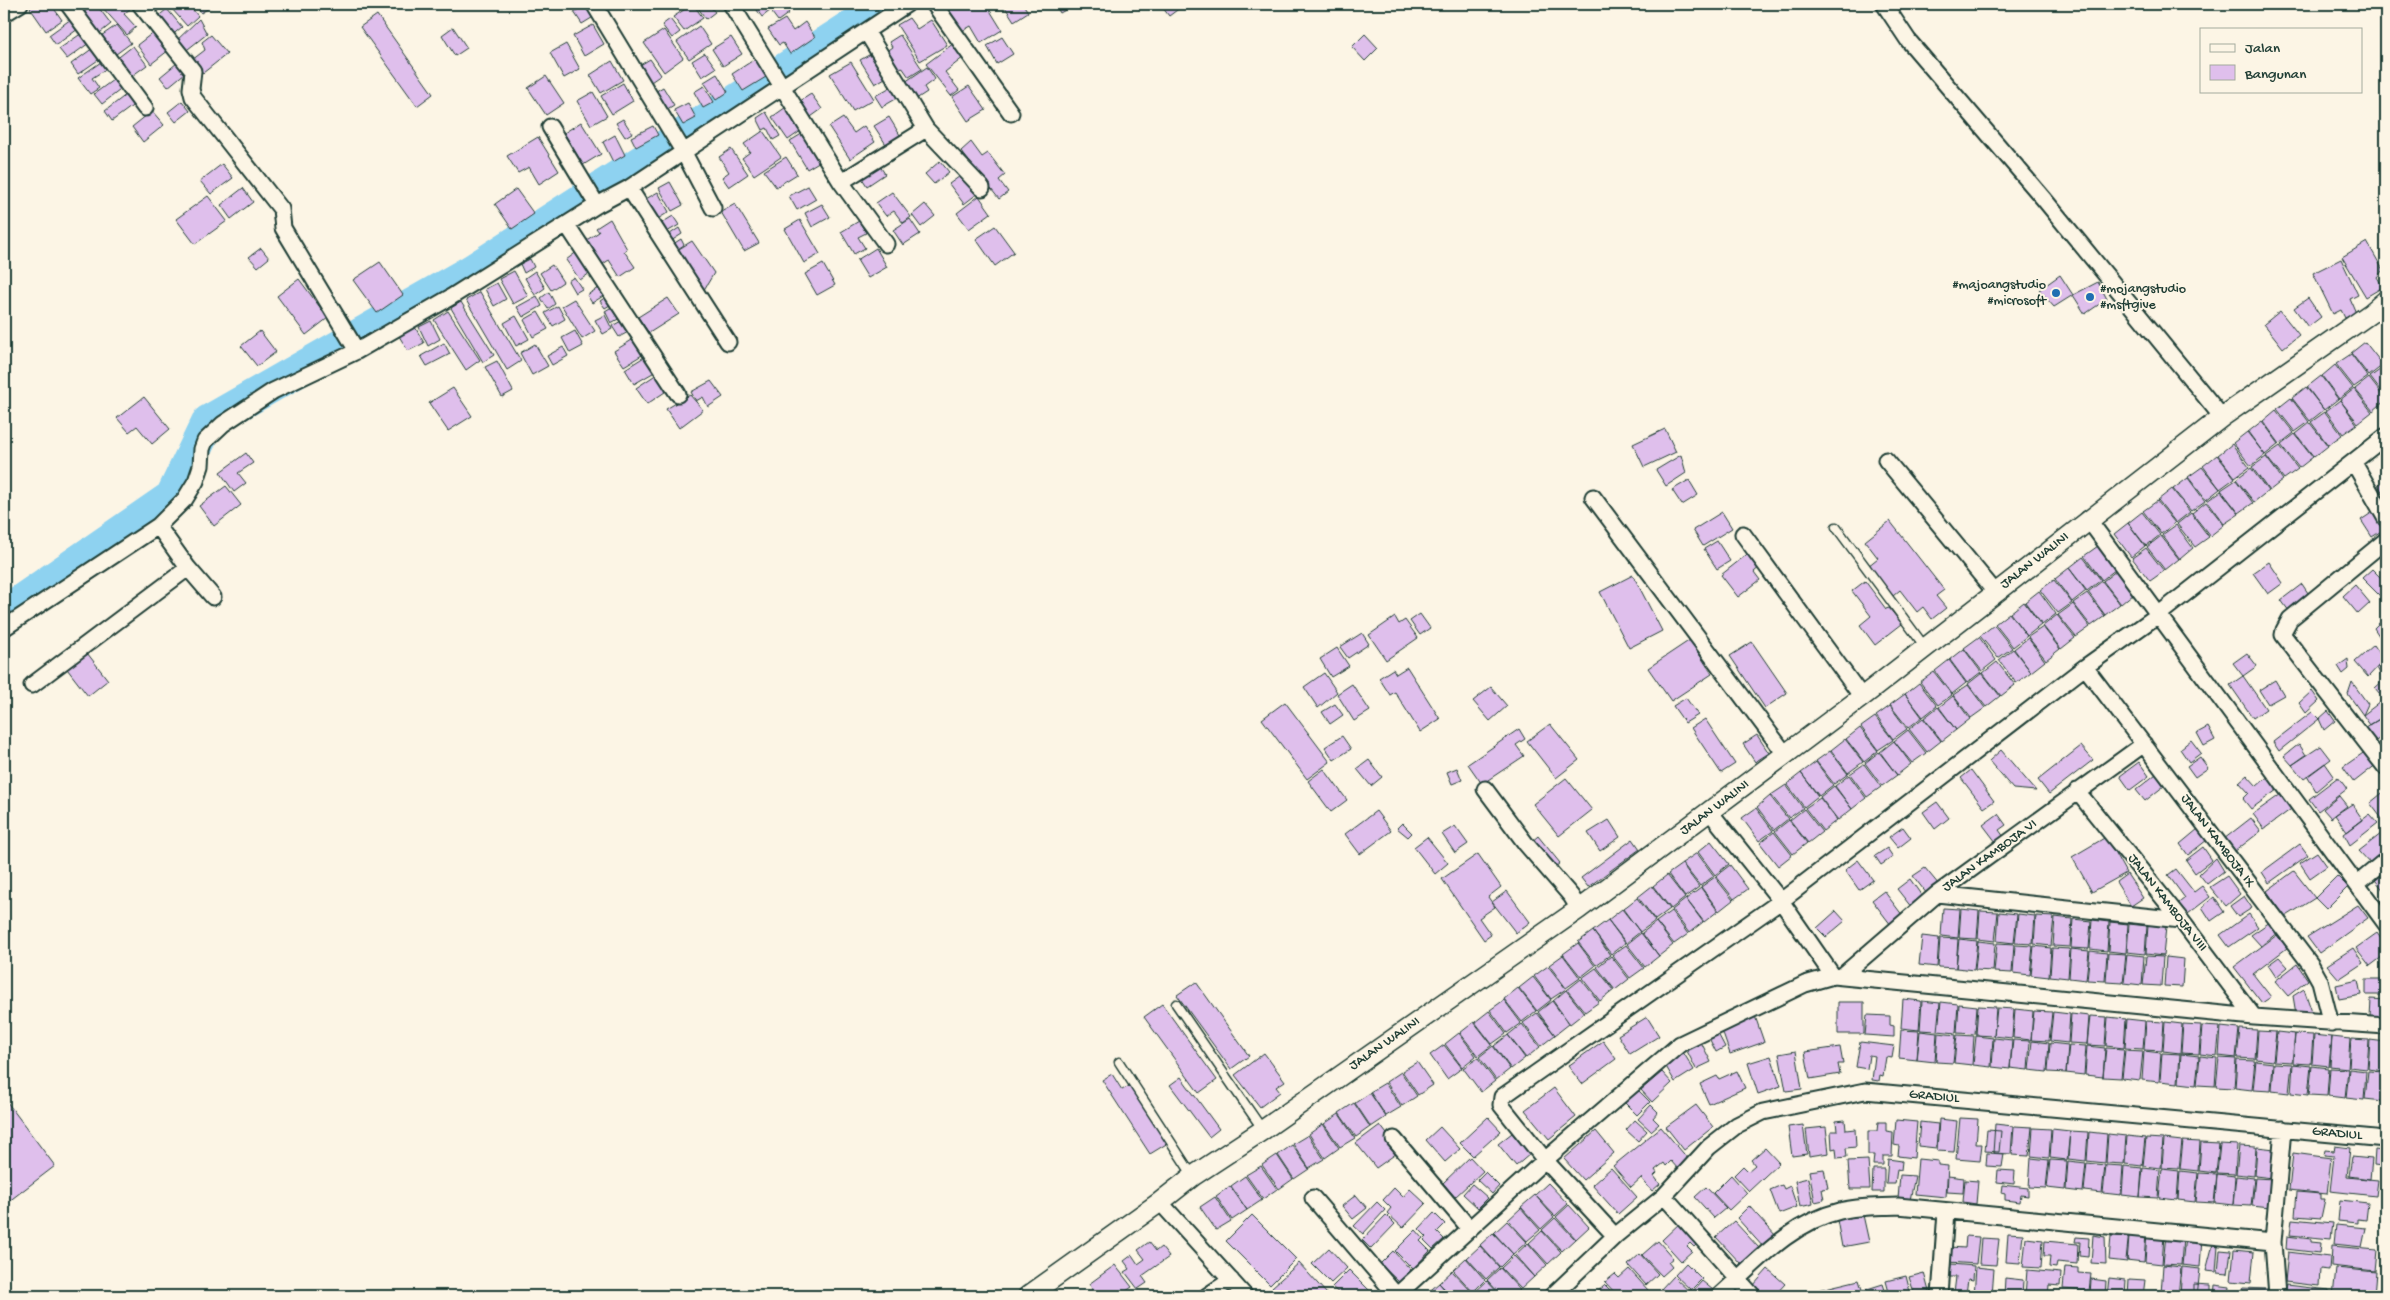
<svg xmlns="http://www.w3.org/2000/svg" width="2390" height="1300" font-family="'Gochi Hand',sans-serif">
	<rect width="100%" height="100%" fill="#fcf5e5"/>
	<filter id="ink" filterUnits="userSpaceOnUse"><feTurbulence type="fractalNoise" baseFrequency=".02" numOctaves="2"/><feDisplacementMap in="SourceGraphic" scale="10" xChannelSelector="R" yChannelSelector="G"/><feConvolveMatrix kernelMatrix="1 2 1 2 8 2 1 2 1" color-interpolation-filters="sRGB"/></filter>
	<g filter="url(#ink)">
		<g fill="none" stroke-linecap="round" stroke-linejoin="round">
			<!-- river -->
			<path stroke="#8ed2f0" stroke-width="34" d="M4 613 172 497 208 422 472 271 887 4"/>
		</g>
		<!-- building -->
		<path fill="#dfbfec" stroke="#1f3d34" d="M36 4H51L62 20 46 31 30 8Z
			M72 4H88L78 11Z
			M96 4 111 24 96 36 80 15Z
			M106 4H130L133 6 124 14 136 27 127 35 102 7Z
			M177 4H188L198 16 187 26 172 9Z
			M195 4H215L201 13Z
			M587 4 595 16 582 24 574 12Z
			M671 4H686L675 10Z
			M693 4 703 18 684 31 673 17Z
			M708 4 715 12 706 19 696 5Z
			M758 4H779L762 17 754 6Z
			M787 4H801L791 10Z
			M946 4H966L968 6 972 4H986L1002 30 981 43 971 26 957 34 940 7Z
			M1003 4H1023L1028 12 1014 21Z
			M1055 4H1076L1060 13Z
			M1160 4H1185L1169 16Z
			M783 5 789 13 778 21 772 13Z
			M167 9 182 27 170 37 155 19Z
			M377 15 433 94 417 106 360 27Z
			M909 18 917 29 931 20 947 45 920 61 897 25Z
			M71 19 78 29 56 45 49 35Z
			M199 19 207 34 183 53 175 42Z
			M670 19 680 32 672 38 662 25Z
			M785 19 793 31 805 22 815 37 790 54 783 43 779 45 768 29Z
			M117 25 131 43 112 57 98 38Z
			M593 25 604 44 584 56 573 36Z
			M699 26 711 44 689 59 677 42Z
			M453 27 467 48 455 56 442 35Z
			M664 30 683 58 664 72 644 43Z
			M155 31 169 50 151 64 137 45Z
			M82 33 89 43 67 59 59 49Z
			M1365 34 1378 48 1365 61 1352 47Z
			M211 35 227 54 203 73 192 60 205 50 202 42Z
			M900 35 922 69 909 77 902 67 894 72 882 54 892 47 889 42Z
			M731 37 742 54 723 66 712 49Z
			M1002 37 1013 54 997 64 987 46Z
			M954 43 964 57 945 72 959 90 951 96 926 64Z
			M566 44 580 69 564 78 550 53Z
			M133 46 147 65 129 78 115 60Z
			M93 48 101 58 78 74 71 64Z
			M876 51 890 75 875 84 860 60Z
			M705 53 716 68 702 77 692 61Z
			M650 59 661 75 648 84 637 67Z
			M755 59 766 77 743 91 732 74Z
			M612 61 623 80 601 93 590 75Z
			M101 62 106 69 92 78 99 88 90 94 78 78Z
			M851 62 874 99 853 111 830 74Z
			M177 63 185 73 168 87 160 77Z
			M927 67 935 79 924 87 927 92 913 101 902 84Z
			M717 74 728 92 716 100 704 82Z
			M546 76 564 103 546 115 528 88Z
			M117 77 124 87 102 104 94 94Z
			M623 83 633 101 612 114 601 96Z
			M894 85 901 96 882 107 875 96Z
			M704 86 714 102 703 108 694 92Z
			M969 86 986 110 968 121 952 97Z
			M663 87 674 105 664 111 653 93Z
			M593 92 607 116 591 125 577 101Z
			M127 94 135 104 112 121 105 111Z
			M811 94 822 109 808 119 797 103Z
			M182 101 190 111 176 122 168 112Z
			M688 103 696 118 683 125 674 110Z
			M789 105 805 128 788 140 772 117Z
			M152 111 164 125 143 142 132 127Z
			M766 112 780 136 773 140 767 128 763 130 757 118Z
			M889 117 903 140 889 149 874 126Z
			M843 118 854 133 864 126 875 142 850 159 829 127Z
			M623 119 632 133 625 137 616 123Z
			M581 122 601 154 583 165 564 133Z
			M653 126 658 135 636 147 631 137Z
			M763 131 781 157 754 175 742 158 750 152 744 144Z
			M805 132 822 160 807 169 790 141Z
			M615 135 625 155 613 162 603 142Z
			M538 137 559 171 539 184 529 167 518 173 507 156Z
			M971 142 982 157 988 153 1005 175 999 180 1008 192 999 199 961 151Z
			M731 149 748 174 729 187 722 177 729 172 719 157Z
			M786 157 797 174 776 187 764 171Z
			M940 161 949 172 934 184 925 174Z
			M878 163 885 174 867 186 860 175Z
			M222 164 233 178 211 194 200 181Z
			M963 174 977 194 964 204 949 184Z
			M670 182 683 205 672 211 659 188Z
			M808 186 816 199 797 210 789 196Z
			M243 188 253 202 231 219 221 205Z
			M516 189 534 214 512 229 495 204Z
			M658 192 669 212 656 220 644 200Z
			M892 192 911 217 903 223 894 211 886 216 876 203Z
			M208 196 227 221 195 244 176 219Z
			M979 196 991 213 969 229 957 213Z
			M735 204 759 243 744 251 721 212Z
			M822 204 830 217 812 227 805 213Z
			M925 204 935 216 921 227 912 215Z
			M673 216 679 225 665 233 660 224Z
			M610 219 627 249 624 251 635 267 620 277 609 260 600 266 585 241 599 232 596 228Z
			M910 219 920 234 903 245 893 230Z
			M800 220 820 254 804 263 785 229Z
			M859 221 866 233 858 237 865 248 854 254 841 232Z
			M995 226 1014 252 995 266 976 239Z
			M679 228 682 234 671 241 667 236Z
			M681 239 684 245 673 252 670 246Z
			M692 241 714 273 702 293 674 252Z
			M2367 242 2383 270 2377 277 2383 287 2366 297 2342 257Z
			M261 248 269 258 258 267 249 257Z
			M876 248 887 267 868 278 857 260Z
			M578 251 593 271 580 280 566 260Z
			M530 259 534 267 524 273 520 264Z
			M2341 259 2358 295 2350 299 2356 313 2345 318 2341 310 2333 314 2313 273Z
			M380 262 403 295 377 313 353 280Z
			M823 264 835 285 817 295 805 274Z
			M552 265 563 282 551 290 540 273Z
			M514 271 528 296 513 304 499 279Z
			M535 271 545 288 535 295 525 278Z
			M2060 275 2073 295 2054 307 2039 290Z
			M574 277 582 289 575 293 568 281Z
			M299 279 328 318 306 335 277 296Z
			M2098 282 2107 299 2085 314 2073 295Z
			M497 283 506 299 494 306 485 289Z
			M603 285 608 293 592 303 587 295Z
			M480 292 521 361 507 370 466 300Z
			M549 292 555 304 548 309 541 298Z
			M609 295 613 303 605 308 600 301Z
			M537 296 542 306 523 317 517 307Z
			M668 298 679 314 649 333 638 317Z
			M2308 298 2321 317 2308 327 2294 308Z
			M574 299 595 331 582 339 562 306Z
			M461 302 494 355 483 362 451 308Z
			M615 305 622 317 611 323 605 311Z
			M558 306 565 319 553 326 545 313Z
			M448 311 480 360 466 370 434 320Z
			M2280 311 2299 335 2283 348 2264 324Z
			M538 312 548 329 533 337 524 320Z
			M605 315 612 329 603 334 595 320Z
			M516 316 529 339 516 346 504 323Z
			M625 319 632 330 619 337 612 326Z
			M431 321 440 339 428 346 419 327Z
			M415 327 424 343 408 351 399 336Z
			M260 331 276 352 257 366 241 346Z
			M575 331 583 346 570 353 562 338Z
			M637 337 647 352 624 366 614 351Z
			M2365 342 2383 365 2369 376 2351 353Z
			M444 343 450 354 427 366 421 356Z
			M535 344 548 366 532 375 520 353Z
			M563 347 568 356 552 365 547 356Z
			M649 354 658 370 634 384 625 369Z
			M2351 354 2368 377 2354 387 2336 364Z
			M497 361 513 391 502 397 485 367Z
			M2335 365 2353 388 2339 399 2322 376Z
			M2384 367 2386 369V398L2370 377Z
			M657 374 668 390 647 404 636 388Z
			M2321 376 2338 399 2324 410 2307 387Z
			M2369 378 2386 400 2373 411 2355 389Z
			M711 381 723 397 708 407 703 397 696 401 691 392Z
			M2306 387 2324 410 2310 421 2292 398Z
			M453 388 472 416 448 431 429 403Z
			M2354 389 2372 412 2358 423 2340 400Z
			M690 395 703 410 679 428 666 409Z
			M144 397 170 429 152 444 137 426 129 432 117 418Z
			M2291 398 2309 422 2295 432 2277 409Z
			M2340 400 2357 424 2343 434 2326 411Z
			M2276 410 2294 433 2280 444 2263 421Z
			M2325 412 2342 435 2328 445 2311 422Z
			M2262 421 2279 444 2265 455 2248 432Z
			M2310 423 2328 446 2314 457 2296 434Z
			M1665 429 1676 452 1644 467 1633 444Z
			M2247 432 2265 455 2251 466 2233 443Z
			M2295 434 2313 457 2299 468 2281 445Z
			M2232 444 2249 467 2235 477 2218 455Z
			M2280 446 2298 469 2284 479 2266 456Z
			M246 453 253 463 238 473 246 483 234 492 220 472Z
			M1681 455 1686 473 1666 486 1656 470Z
			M2217 455 2235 478 2220 489 2203 466Z
			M2266 457 2283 480 2269 491 2252 467Z
			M2202 467 2220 489 2206 500 2188 477Z
			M2251 468 2268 491 2254 502 2236 479Z
			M2188 478 2205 501 2191 511 2173 489Z
			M1689 480 1698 495 1682 505 1672 490Z
			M2236 480 2253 503 2239 513 2221 490Z
			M2386 480V498L2378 485Z
			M226 486 241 505 214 526 199 506Z
			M2172 489 2190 512 2176 523 2158 500Z
			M2221 491 2239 514 2224 524 2207 501Z
			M2157 501 2175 523 2161 534 2143 511Z
			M2206 502 2224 525 2210 536 2192 513Z
			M2376 510 2386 528 2372 537 2361 520Z
			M1722 512 1732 528 1703 546 1693 530Z
			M2142 512 2160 535 2146 546 2128 523Z
			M2191 513 2209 537 2195 547 2177 524Z
			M1890 521 1944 590 1936 596 1946 608 1932 619 1923 607 1917 612 1900 590 1893 596 1868 566 1878 558 1865 541Z
			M2128 523 2145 546 2131 557 2114 534Z
			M2176 525 2193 548 2180 559 2162 535Z
			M2161 536 2179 559 2165 570 2147 547Z
			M1717 541 1730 561 1717 569 1704 549Z
			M2098 546 2116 569 2102 580 2084 556Z
			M2146 548 2164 571 2150 581 2132 558Z
			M1750 552 1761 566 1754 572 1760 580 1738 597 1721 575Z
			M2083 557 2101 580 2087 591 2069 568Z
			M2269 562 2283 583 2268 594 2253 573Z
			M2069 568 2086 591 2072 602 2055 579Z
			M2372 569 2386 583 2385 601 2362 578Z
			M2117 570 2134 593 2121 604 2103 581Z
			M1633 575 1662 631 1629 648 1600 592Z
			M2054 580 2072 603 2058 613 2040 590Z
			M1865 581 1886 609 1889 608 1902 624 1875 645 1860 625 1871 616 1852 591Z
			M2102 581 2120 604 2105 615 2088 592Z
			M2302 584 2310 596 2289 611 2281 600Z
			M2355 585 2370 603 2358 614 2343 596Z
			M2039 591 2056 614 2042 625 2025 602Z
			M2087 593 2105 616 2091 626 2073 603Z
			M2024 602 2041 625 2027 636 2010 613Z
			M2073 604 2090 627 2076 637 2058 615Z
			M2009 613 2027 636 2013 647 1995 624Z
			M1420 614 1430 628 1420 635 1410 621Z
			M2057 615 2075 638 2061 649 2043 626Z
			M2386 616V635L2381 639 2374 628Z
			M1395 617 1399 624 1405 620 1418 638 1386 660 1369 635Z
			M1994 625 2012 648 1998 658 1980 636Z
			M2043 627 2060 649 2046 660 2028 637Z
			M1362 633 1369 644 1348 658 1340 647Z
			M1979 637 1996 660 1982 671 1964 648Z
			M2028 638 2045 661 2031 672 2014 649Z
			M1690 640 1712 674 1671 701 1648 668Z
			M1752 642 1787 693 1765 708 1730 656Z
			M2374 645 2384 660 2368 677 2355 662Z
			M1337 648 1349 666 1331 677 1320 659Z
			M84 649 108 680 88 696 64 665Z
			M1964 649 1981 672 1967 683 1950 660Z
			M2013 649 2031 672 2016 683 1999 660Z
			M2247 653 2257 666 2243 676 2233 663Z
			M2348 659 2349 669 2343 674 2338 666Z
			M1949 660 1966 683 1952 694 1935 671Z
			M2384 660 2386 678 2384 680 2377 668Z
			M1997 662 2015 685 2001 696 1983 673Z
			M1407 667 1440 719 1420 732 1395 692 1390 695 1379 678 1393 669 1396 674Z
			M1934 672 1952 695 1938 705 1920 682Z
			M1324 673 1337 692 1318 708 1304 687Z
			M1982 673 2000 696 1986 707 1968 684Z
			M2243 676 2266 709 2253 718 2230 685Z
			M2386 678V697L2384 699 2375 688Z
			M2275 680 2284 695 2268 704 2259 690Z
			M2352 682 2368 704 2363 715 2348 694Z
			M1919 683 1937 706 1923 717 1905 694Z
			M1352 684 1370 711 1354 721 1337 694Z
			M1968 685 1985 708 1971 718 1953 695Z
			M1491 687 1507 706 1490 721 1473 701Z
			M2312 691 2319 701 2306 713 2299 703Z
			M1905 694 1922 717 1908 728 1890 705Z
			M1953 696 1970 719 1956 730 1939 707Z
			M1686 698 1698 715 1685 723 1673 706Z
			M2384 699 2386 703V715L2370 725 2363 715Z
			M1285 702 1330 762 1307 779 1262 719Z
			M1335 704 1343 715 1330 724 1322 712Z
			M1890 706 1907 729 1893 739 1876 716Z
			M1938 707 1956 730 1942 741 1924 718Z
			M2328 711 2335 721 2324 730 2319 719Z
			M2312 712 2319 719 2279 751 2273 742Z
			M2386 715V734L2373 743 2361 730Z
			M1875 717 1893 740 1878 750 1861 727Z
			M1923 718 1941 741 1927 752 1909 729Z
			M1705 719 1735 764 1721 773 1691 728Z
			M1550 724 1579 760 1556 778 1527 741Z
			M2208 727 2215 740 2204 746 2197 733Z
			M1860 728 1878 751 1864 762 1846 739Z
			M1519 729 1525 739 1516 745 1524 756 1482 784 1468 764Z
			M1908 730 1926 753 1912 763 1894 741Z
			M1757 735 1769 753 1755 762 1743 744Z
			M1342 736 1351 749 1334 760 1325 747Z
			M1845 739 1863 762 1848 773 1831 750Z
			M2191 740 2201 753 2189 762 2180 749Z
			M1894 741 1911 764 1897 775 1880 752Z
			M2299 744 2306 755 2292 765 2284 756Z
			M2081 746 2093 760 2049 794 2038 780Z
			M2321 746 2331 759 2304 779 2292 765Z
			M2001 750 2036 791 2013 789 1989 761Z
			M1830 751 1848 774 1834 784 1816 761Z
			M2366 751 2377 764 2354 782 2343 767Z
			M1879 752 1897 775 1882 786 1865 763Z
			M2200 757 2208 768 2195 777 2187 766Z
			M1369 760 1382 777 1371 786 1357 769Z
			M1816 762 1833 785 1819 796 1801 773Z
			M2139 762 2149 776 2130 790 2120 776Z
			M2325 763 2334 776 2316 791 2307 776Z
			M1864 764 1881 787 1867 797 1850 774Z
			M1457 768 1462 780 1452 784 1447 772Z
			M1324 769 1347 800 1331 812 1308 781Z
			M1971 770 1994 801 1984 808 1961 778Z
			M1801 773 1818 796 1804 807 1787 784Z
			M2156 774 2164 786 2145 801 2136 790Z
			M1849 775 1866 798 1852 809 1835 786Z
			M2247 775 2257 786 2270 775 2281 787 2251 809 2243 799 2249 793 2239 782Z
			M2338 777 2347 789 2318 811 2309 799Z
			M1566 778 1592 810 1559 836 1533 804Z
			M1786 785 1803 808 1789 818 1771 795Z
			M1834 786 1852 809 1838 820 1820 797Z
			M2386 790V824L2370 803Z
			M2284 792 2294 807 2264 829 2253 814Z
			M1770 796 1788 819 1774 830 1757 807Z
			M2339 796 2347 806 2331 818 2323 809Z
			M1820 798 1837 820 1823 831 1805 808Z
			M1937 802 1949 818 1935 829 1923 812Z
			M2352 804 2363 820 2347 832 2335 815Z
			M1756 808 1773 831 1759 841 1742 818Z
			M1804 809 1822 832 1808 843 1790 820Z
			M1376 811 1391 831 1360 854 1345 834Z
			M1998 814 2006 825 1999 830 2004 837 1996 842 1983 825Z
			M2370 814 2378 823 2350 845 2344 834Z
			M2251 818 2261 831 2234 852 2224 839Z
			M1609 820 1620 837 1600 851 1588 833Z
			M1789 820 1807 843 1793 854 1775 831Z
			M1402 823 1412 833 1408 837 1397 828Z
			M1455 826 1468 844 1455 853 1442 834Z
			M1903 827 1911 838 1898 848 1889 837Z
			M2198 829 2207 840 2188 855 2180 844Z
			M2386 830V856L2373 866 2359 851Z
			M1774 832 1792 855 1778 866 1760 843Z
			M1538 836 1560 863 1552 870 1530 843Z
			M1427 837 1448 863 1435 874 1414 847Z
			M2106 837 2126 873 2092 892 2072 857Z
			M1633 839 1640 849 1588 887 1581 878Z
			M1711 841 1729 864 1715 875 1698 852Z
			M2300 844 2308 855 2269 883 2262 872Z
			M2203 847 2212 860 2195 873 2186 860Z
			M1887 848 1893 857 1881 865 1875 856Z
			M2317 852 2327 866 2310 878 2300 863Z
			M1697 853 1714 876 1700 886 1682 863Z
			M1478 854 1501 887 1488 897 1495 907 1479 918 1491 935 1484 940 1442 879Z
			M2216 858 2224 871 2207 884 2199 874Z
			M1858 860 1873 880 1859 890 1845 870Z
			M1682 864 1699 887 1685 897 1668 874Z
			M1730 865 1748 889 1734 899 1716 876Z
			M1925 868 1939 885 1927 894 1913 876Z
			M2176 869 2194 892 2202 886 2210 897 2184 917 2175 906 2185 898 2168 875Z
			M2294 871 2315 898 2285 917 2267 891Z
			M2386 871V893L2375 880Z
			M2127 874 2143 898 2131 906 2116 882Z
			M1667 875 1685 898 1671 909 1653 886Z
			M2227 876 2240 894 2226 906 2210 887Z
			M2337 876 2348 887 2326 909 2315 898Z
			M1715 877 1733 900 1719 911 1701 887Z
			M1910 879 1924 899 1912 908 1897 889Z
			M1652 886 1670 909 1655 920 1638 897Z
			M1701 888 1718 911 1704 922 1686 899Z
			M1507 891 1530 922 1516 933 1492 902Z
			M1884 891 1903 916 1891 925 1872 900Z
			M2244 896 2252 908 2238 917 2230 906Z
			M2214 897 2224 912 2211 921 2202 907Z
			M1637 898 1655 921 1640 932 1623 909Z
			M1686 899 1703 922 1689 933 1672 910Z
			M2358 905 2368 918 2319 953 2307 937Z
			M1943 908 1960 909 1958 938 1941 936Z
			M1622 909 1640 932 1626 943 1608 920Z
			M1961 909 1979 911 1977 939 1959 938Z
			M1671 911 1688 934 1674 944 1656 922Z
			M1836 911 1845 921 1826 937 1817 928Z
			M1980 911 1998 912 1995 941 1978 939Z
			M1999 912 2017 914 2014 943 1997 941Z
			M2018 914 2035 916 2033 944 2015 943Z
			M2249 914 2258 927 2229 947 2220 935Z
			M2036 916 2054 917 2051 946 2034 944Z
			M2055 917 2072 919 2070 947 2053 946Z
			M2073 919 2091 921 2089 949 2071 948Z
			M1608 920 1625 943 1611 954 1593 931Z
			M2092 920 2109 922 2107 951 2090 949Z
			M1656 922 1673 945 1659 956 1642 933Z
			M2110 922 2128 924 2126 953 2108 951Z
			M2270 922 2278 932 2261 946 2251 935Z
			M2129 924 2147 926 2145 954 2127 952Z
			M2148 925 2166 927 2163 956 2146 954Z
			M1593 931 1610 955 1596 965 1578 942Z
			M1641 933 1659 956 1645 967 1627 944Z
			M2377 933 2386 946V954L2370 966 2356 948Z
			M2277 935 2287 948 2253 974 2271 997 2262 1003 2234 967Z
			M1922 936 1939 938 1937 967 1919 965Z
			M1940 938 1958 939 1956 968 1938 967Z
			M1959 939 1977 941 1974 970 1956 968Z
			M1978 941 1995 943 1993 971 1975 970Z
			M1578 943 1595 966 1581 977 1563 954Z
			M1997 943 2014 944 2012 973 1994 972Z
			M1626 945 1644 968 1630 978 1612 955Z
			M2015 945 2033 946 2030 975 2013 973Z
			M2034 946 2051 948 2049 977 2031 975Z
			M2052 948 2070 949 2068 978 2050 976Z
			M2353 948 2363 963 2339 979 2327 965Z
			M2071 949 2089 951 2086 980 2069 978Z
			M2090 951 2107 953 2105 981 2087 980Z
			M2108 953 2126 954 2123 983 2106 982Z
			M2127 954 2144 956 2142 985 2124 983Z
			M1563 955 1580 978 1566 988 1549 965Z
			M1611 956 1629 979 1615 990 1597 967Z
			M2146 956 2163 957 2161 986 2143 985Z
			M2166 957 2184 959 2182 987 2164 986Z
			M2279 957 2288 967 2276 977 2268 965Z
			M2297 964 2308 980 2288 996 2275 981Z
			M1548 966 1566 989 1551 999 1534 976Z
			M1596 968 1614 990 1600 1001 1582 978Z
			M1533 977 1551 1000 1537 1011 1519 988Z
			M1581 979 1599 1002 1585 1012 1567 990Z
			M2366 979H2386V995H2366Z
			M2358 980 2361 995 2339 999 2336 985Z
			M1196 982 1249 1056 1231 1069 1177 995Z
			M1518 988 1536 1011 1522 1022 1504 999Z
			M2304 989 2312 1012 2296 1014 2293 996Z
			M1566 990 1584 1013 1570 1024 1553 1001Z
			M1903 999 1921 1001 1919 1030 1901 1028Z
			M2371 999 2386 1000V1018L2370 1017Z
			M1504 1000 1521 1023 1507 1033 1490 1010Z
			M1552 1001 1569 1024 1555 1035 1538 1012Z
			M1922 1001 1940 1003 1937 1031 1920 1030Z
			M1838 1002H1864V1034H1838Z
			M1941 1002 1958 1004 1956 1033 1938 1031Z
			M1162 1004 1217 1080 1199 1093 1144 1017Z
			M1959 1004 1977 1006 1975 1034 1957 1033Z
			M1978 1006 1996 1007 1994 1036 1976 1035Z
			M1997 1008 2014 1009 2012 1038 1994 1036Z
			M2015 1009 2033 1011 2031 1040 2013 1038Z
			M1489 1011 1506 1034 1492 1044 1475 1022Z
			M2034 1011 2052 1012 2049 1041 2031 1040Z
			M2053 1012 2070 1014 2068 1043 2050 1041Z
			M1537 1013 1555 1035 1541 1046 1523 1023Z
			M2071 1014 2089 1016 2087 1044 2069 1043Z
			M1867 1015 1890 1016V1025L1894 1026V1037L1865 1035Z
			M1755 1016 1764 1042 1730 1054 1721 1028Z
			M2090 1016 2107 1017 2105 1046 2087 1045Z
			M1647 1017 1659 1036 1630 1054 1618 1035Z
			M2108 1017 2126 1019 2124 1048 2106 1046Z
			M2127 1019 2145 1021 2143 1049 2125 1048Z
			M2146 1021 2164 1022 2162 1051 2144 1050Z
			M1474 1022 1492 1045 1478 1056 1460 1033Z
			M2165 1022 2182 1024 2180 1053 2163 1051Z
			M1522 1024 1540 1047 1526 1058 1508 1035Z
			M2183 1024 2201 1025 2199 1054 2181 1053Z
			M2202 1026 2220 1027 2217 1056 2200 1054Z
			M2221 1027 2239 1029 2236 1058 2219 1056Z
			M2240 1029 2257 1030 2255 1059 2237 1058Z
			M1716 1030 1725 1047 1716 1052 1707 1034Z
			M1901 1030 1919 1031 1917 1060 1899 1058Z
			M1920 1031 1937 1033 1935 1062 1917 1060Z
			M2258 1031 2276 1032 2273 1061 2256 1059Z
			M2277 1032 2295 1034 2292 1062 2274 1061Z
			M1459 1033 1476 1056 1462 1067 1445 1044Z
			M1938 1033 1956 1035 1953 1063 1936 1062Z
			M2295 1034 2313 1035 2311 1064 2293 1063Z
			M1508 1035 1525 1058 1511 1069 1494 1046Z
			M1957 1035 1974 1036 1972 1065 1954 1063Z
			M2314 1035 2332 1037 2329 1066 2312 1064Z
			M1976 1036 1993 1038 1991 1067 1973 1065Z
			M2332 1037 2350 1039 2348 1068 2330 1066Z
			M1994 1038 2012 1040 2010 1069 1992 1067Z
			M2351 1039 2369 1040 2367 1069 2349 1067Z
			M2013 1040 2030 1041 2028 1070 2010 1068Z
			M2370 1040 2386 1042 2385 1071 2368 1069Z
			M1603 1041 1616 1059 1582 1084 1568 1066Z
			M2032 1041 2049 1043 2047 1072 2029 1070Z
			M1701 1042 1711 1062 1696 1069 1686 1049Z
			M1860 1042 1894 1046 1892 1058 1886 1057 1883 1076 1880 1075 1879 1081 1872 1080 1875 1056 1869 1055 1867 1069 1856 1067Z
			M2050 1043 2068 1045 2066 1073 2048 1072Z
			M1444 1045 1462 1068 1447 1079 1430 1055Z
			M2069 1045 2086 1046 2084 1075 2066 1073Z
			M1493 1046 1510 1069 1496 1080 1479 1057Z
			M2087 1046 2105 1048 2103 1077 2085 1075Z
			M1840 1047 1843 1064H1838L1840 1074 1810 1079 1805 1052Z
			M2106 1048 2124 1049 2121 1078 2103 1077Z
			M2125 1050 2143 1051 2140 1080 2122 1078Z
			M1796 1051 1802 1089 1786 1091 1779 1054Z
			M2144 1051 2161 1053 2159 1082 2142 1080Z
			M1683 1052 1694 1070 1675 1082 1664 1063Z
			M1264 1053 1285 1081 1276 1087 1280 1092 1260 1107 1235 1075Z
			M2162 1053 2180 1054 2178 1083 2160 1081Z
			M2181 1054 2199 1056 2196 1085 2179 1083Z
			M1771 1056 1781 1086 1758 1094 1748 1063Z
			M2200 1056 2217 1058 2215 1086 2197 1085Z
			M1478 1058 1495 1081 1481 1092 1463 1068Z
			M2219 1058 2236 1059 2234 1088 2216 1087Z
			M2237 1060 2255 1061 2252 1090 2235 1088Z
			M2256 1061 2273 1063 2271 1091 2253 1090Z
			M1417 1062 1433 1085 1418 1095 1402 1071Z
			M2274 1063 2292 1064 2289 1093 2272 1091Z
			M2293 1064 2311 1066 2308 1095 2291 1093Z
			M2312 1066 2329 1068 2327 1096 2309 1095Z
			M2330 1068 2348 1069 2345 1098 2328 1096Z
			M2349 1069 2366 1071 2364 1100 2346 1098Z
			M1737 1071 1745 1088 1709 1104 1700 1084 1717 1076 1719 1079Z
			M2368 1071 2385 1072 2383 1101 2365 1099Z
			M1401 1072 1417 1096 1402 1106 1386 1082Z
			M1662 1072 1672 1083 1652 1102 1641 1090Z
			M1112 1074 1122 1090 1131 1085 1168 1143 1150 1154 1102 1080Z
			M1181 1077 1219 1129 1209 1137 1170 1085Z
			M1385 1083 1401 1107 1386 1116 1370 1092Z
			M1554 1088 1576 1117 1549 1139 1525 1110Z
			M1637 1089 1650 1102 1637 1115 1624 1102Z
			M1370 1093 1386 1117 1371 1127 1355 1103Z
			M4 1098 55 1166 4 1205Z
			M1354 1103 1370 1127 1356 1137 1339 1113Z
			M1651 1105 1658 1112 1653 1118 1659 1124 1651 1131 1638 1119Z
			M1696 1105 1713 1127 1684 1150 1666 1127Z
			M1339 1114 1355 1138 1340 1147 1324 1124Z
			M1488 1117 1501 1131 1473 1156 1460 1143Z
			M1960 1118 1978 1119 1976 1144H1982L1980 1161 1956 1159Z
			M1939 1119 1957 1121 1954 1152 1937 1151Z
			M1635 1120 1647 1131 1638 1141 1626 1130Z
			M1845 1120 1846 1130 1855 1129 1856 1147 1846 1148 1847 1157 1837 1158 1836 1148 1832 1149 1831 1131H1837L1836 1121Z
			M1896 1120 1917 1122 1914 1158 1898 1156 1899 1146 1894 1145Z
			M1878 1122H1886V1131L1893 1132 1892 1156H1883V1165H1873L1874 1155H1868V1131H1877Z
			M1920 1122 1938 1124 1936 1148 1918 1146Z
			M1323 1124 1339 1148 1325 1158 1309 1134Z
			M1995 1124 2013 1126 2011 1154 1993 1153Z
			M1380 1125 1400 1151 1376 1168 1356 1143Z
			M1803 1125 1807 1154 1792 1156 1788 1127Z
			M2014 1126 2032 1127 2029 1156 2012 1155Z
			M1440 1127 1460 1149 1445 1162 1426 1140Z
			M1661 1127 1689 1160 1678 1169 1671 1161 1666 1166 1664 1163 1655 1170 1657 1173 1654 1176 1660 1184 1652 1191 1641 1178 1631 1187 1613 1166Z
			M1826 1127 1829 1153 1809 1156 1806 1129Z
			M2033 1128 2051 1129 2049 1158 2031 1156Z
			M2052 1129 2070 1131 2067 1160 2050 1158Z
			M1987 1130 2001 1131 1999 1152 1985 1151Z
			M1596 1131 1614 1153 1583 1180 1564 1159Z
			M2070 1131 2088 1132 2086 1161 2068 1159Z
			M2089 1132 2107 1134 2105 1163 2087 1161Z
			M1512 1133 1530 1154 1516 1166 1498 1144Z
			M2108 1134 2126 1136 2124 1164 2106 1163Z
			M1308 1135 1324 1159 1309 1168 1293 1144Z
			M2127 1136 2145 1138 2142 1166 2125 1164Z
			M2146 1138 2163 1139 2161 1168 2143 1166Z
			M2164 1139 2182 1141 2179 1169 2162 1168Z
			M2183 1141 2200 1142 2198 1171 2180 1169Z
			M2201 1143 2219 1144 2216 1173 2199 1171Z
			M2220 1144 2237 1145 2235 1174 2217 1173Z
			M1292 1145 1309 1169 1294 1179 1278 1155Z
			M2239 1146 2256 1147 2254 1176 2236 1174Z
			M2335 1146 2350 1148 2347 1177 2378 1180 2376 1196 2330 1191 2334 1156 2324 1155 2325 1150 2334 1151Z
			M2257 1147 2275 1149 2273 1178 2255 1176Z
			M1765 1148 1779 1163 1749 1191 1734 1175 1743 1166 1748 1171 1755 1165 1751 1160Z
			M2375 1150 2383 1151 2382 1166 2374 1165Z
			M1987 1153 2004 1154 2002 1167 1986 1166Z
			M2293 1153 2331 1158 2327 1194 2289 1190Z
			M1277 1155 1293 1179 1279 1189 1262 1165Z
			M1470 1157 1483 1171 1455 1197 1443 1183Z
			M2352 1157 2372 1159 2370 1179 2349 1176Z
			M2031 1158 2049 1160 2046 1188 2029 1187Z
			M1888 1159 1902 1161 1901 1170 1897 1169 1895 1184H1886Z
			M1918 1159 1938 1161V1165L1948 1166 1946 1197 1915 1194Z
			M1868 1160 1870 1189H1850L1848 1161Z
			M2050 1160 2067 1161 2065 1190 2047 1188Z
			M2068 1161 2086 1163 2083 1192 2066 1190Z
			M2087 1163 2105 1165 2102 1193 2084 1191Z
			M2106 1165 2123 1166 2121 1195 2103 1193Z
			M1261 1166 1277 1189 1263 1199 1246 1175Z
			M2124 1166 2142 1168 2140 1197 2122 1195Z
			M1611 1168 1637 1197 1618 1214 1592 1185Z
			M2143 1168 2160 1170 2158 1198 2140 1197Z
			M1824 1169 1828 1188 1822 1189 1824 1200 1815 1202 1809 1171Z
			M1873 1169H1884V1192H1872Z
			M2162 1169 2179 1171 2177 1200 2159 1198Z
			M1998 1170 2015 1171 2014 1184 1997 1182Z
			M2180 1171 2198 1173 2195 1202 2178 1200Z
			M1485 1172 1499 1186 1492 1194 1477 1180Z
			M2199 1173 2217 1174 2214 1203 2196 1202Z
			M2217 1174 2235 1176 2233 1205 2215 1203Z
			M1731 1175 1747 1193 1729 1210 1713 1193Z
			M1900 1175 1915 1176 1910 1200 1898 1199Z
			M1245 1176 1262 1200 1247 1210 1231 1186Z
			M1948 1176 1964 1178 1963 1193 1947 1192Z
			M2236 1176 2254 1178 2251 1206 2233 1205Z
			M1808 1178 1813 1204 1800 1207 1795 1181Z
			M2255 1178 2273 1179 2270 1208 2252 1206Z
			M1965 1180 1978 1181 1976 1204 1963 1202Z
			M1548 1183 1568 1204 1555 1216 1535 1195Z
			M1472 1184 1488 1198 1478 1208 1463 1194Z
			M1782 1185 1784 1189 1790 1186 1797 1207 1779 1214 1770 1190Z
			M2002 1185 2028 1188V1196L2021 1195 2020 1202 2005 1200V1194L2001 1193Z
			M1230 1186 1247 1210 1232 1220 1216 1196Z
			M1706 1187 1726 1208 1714 1218 1695 1197Z
			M1394 1188 1403 1197 1410 1189 1426 1204 1403 1228 1387 1213 1391 1208 1383 1200Z
			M2297 1192 2321 1194V1199H2325L2321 1218 2295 1216Z
			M1356 1195 1367 1208 1353 1219 1342 1206Z
			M1535 1195 1554 1217 1541 1229 1521 1207Z
			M1215 1197 1231 1221 1216 1230 1200 1207Z
			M2340 1200 2368 1203 2366 1220 2358 1219V1223L2338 1221Z
			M1377 1202 1385 1210 1363 1234 1354 1226Z
			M1569 1205 1589 1227 1576 1239 1556 1217Z
			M1749 1206 1776 1236 1764 1248 1737 1218Z
			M1521 1208 1540 1230 1527 1241 1508 1220Z
			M1434 1213 1445 1224 1437 1232 1444 1239 1433 1249 1424 1240 1427 1237 1419 1229Z
			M1252 1215 1296 1259 1270 1285 1226 1241Z
			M1386 1215 1395 1224 1371 1249 1362 1240Z
			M1863 1215 1869 1242 1842 1247 1837 1220Z
			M1555 1218 1575 1239 1562 1251 1542 1230Z
			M2292 1219 2333 1223 2331 1239 2290 1235Z
			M1683 1220 1701 1240 1694 1247 1690 1243 1687 1246 1692 1251 1681 1261 1662 1240Z
			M1507 1221 1527 1242 1513 1254 1494 1233Z
			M1734 1221 1759 1248 1741 1264 1716 1237Z
			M2336 1225 2366 1228 2362 1247 2334 1244Z
			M1416 1230 1423 1238 1420 1241 1430 1251 1413 1269 1395 1251Z
			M1542 1231 1561 1252 1548 1264 1529 1243Z
			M2129 1232 2146 1233 2144 1262 2126 1260Z
			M1493 1233 1513 1254 1500 1267 1480 1245Z
			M2008 1233 2023 1234 2020 1263 2006 1262Z
			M2147 1233 2164 1235 2162 1264 2145 1262Z
			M2093 1235 2105 1237 2106 1264 2091 1263Z
			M2166 1235 2183 1237 2181 1265 2163 1264Z
			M1966 1236 1979 1237 1976 1264 1948 1262 1949 1247 1965 1248Z
			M2111 1236 2129 1237 2127 1262 2109 1260Z
			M2287 1236 2311 1239V1242L2321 1243 2320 1253 2286 1249Z
			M2076 1237 2089 1238 2088 1257 2079 1256 2080 1242H2075Z
			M2185 1237 2202 1238 2200 1267 2182 1265Z
			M1981 1238 1999 1239 1996 1265 1979 1264Z
			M2026 1238 2043 1240 2041 1268 2023 1267Z
			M1658 1241 1673 1258 1668 1262 1672 1267 1662 1276 1642 1255Z
			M2045 1241 2078 1244 2077 1264 2057 1262 2056 1268 2049 1267 2050 1256H2044Z
			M1149 1242 1156 1251 1161 1247 1169 1257 1142 1276 1147 1283 1138 1289 1125 1272 1130 1269 1124 1261 1132 1255 1138 1264 1145 1259 1138 1250Z
			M1528 1243 1547 1265 1534 1277 1515 1255Z
			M2213 1244 2218 1245 2216 1272 2206 1271Z
			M1480 1246 1499 1267 1486 1279 1467 1258Z
			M2332 1246 2377 1250 2375 1271 2331 1266Z
			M1329 1248 1347 1268 1331 1283 1312 1264Z
			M2220 1250 2231 1251 2228 1274 2218 1273Z
			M2234 1250 2254 1252 2251 1283 2231 1281Z
			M1393 1251 1411 1270 1399 1282 1380 1264Z
			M2288 1252 2330 1257 2329 1270 2320 1269 2319 1286 2285 1282Z
			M1640 1254 1658 1274 1646 1285 1628 1265Z
			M1514 1256 1534 1277 1521 1289 1501 1268Z
			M1466 1258 1485 1280 1473 1292 1453 1270Z
			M1299 1263 1327 1294 1325 1296H1280L1272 1287Z
			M1686 1263 1702 1279 1691 1290 1675 1275Z
			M1951 1264 1974 1266 1973 1280 1968 1279 1966 1294 1954 1293 1956 1277H1950Z
			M1115 1265 1132 1287 1119 1296H1097L1089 1284Z
			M2163 1265 2181 1267 2178 1296 2161 1294Z
			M1976 1267 1994 1269 1992 1296H1974Z
			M2065 1267 2078 1268V1273L2091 1274 2089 1291 2063 1289Z
			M2182 1267 2200 1269 2197 1296H2180Z
			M1500 1268 1520 1290 1513 1296H1502L1487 1280Z
			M2336 1268 2376 1272 2374 1296H2333Z
			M1629 1269 1648 1290 1641 1296H1618L1605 1282 1615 1274 1619 1278Z
			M1768 1269 1785 1284 1774 1296H1765L1753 1286Z
			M1349 1270 1373 1294 1371 1296H1342L1332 1287Z
			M2027 1270 2061 1273 2060 1286 2049 1285 2048 1296H2025Z
			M1452 1271 1472 1292 1468 1296H1452L1439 1283Z
			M1924 1273 1930 1295 1915 1296 1909 1277Z
			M1673 1276 1692 1294 1690 1296H1669L1661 1289Z
			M1906 1276 1911 1296H1890L1886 1281Z
			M2005 1278 2023 1280 2022 1296H2004Z
			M2109 1278 2126 1280 2125 1296H2107Z
			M2091 1279 2106 1281 2105 1296H2090Z
			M2129 1279 2145 1280 2143 1296H2128Z
			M1859 1280 1864 1296H1792Z
			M1487 1281 1501 1296H1477L1474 1293Z
			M1702 1281 1713 1290 1707 1296H1696L1692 1292Z
			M1439 1283 1450 1296H1426L1425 1295Z
			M1883 1284 1887 1296H1866L1864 1290Z
			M2194 1284 2210 1285V1295L2194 1296Z
			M1605 1285 1616 1296H1593Z
			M2215 1285 2230 1287 2229 1296H2214Z
			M2286 1285 2329 1290V1296H2284Z
			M2242 1288 2267 1289V1296H2242Z"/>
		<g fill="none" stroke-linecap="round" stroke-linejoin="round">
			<defs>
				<path id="service" d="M1836 527 1925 647
					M1176 1004 1263 1130
					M1119 1062 1193 1176"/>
				<path id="minor" d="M68 4 145 108
					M140 4 193 71 191 89 193 97 281 209 283 228 357 351
					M594 4 683 151 713 208
					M731 4 841 182 886 244
					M934 4 1011 113
					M1884 4 1908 40 2043 198 2222 417
					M4 14 20 4
					M866 31 926 129 982 188
					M550 127 597 205
					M841 182 926 129
					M629 188 728 342
					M567 225 678 394
					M1886 460 1995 592
					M2354 463 2386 519
					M1593 497 1786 755
					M2088 519 2386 924
					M158 526 188 568 213 597
					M1743 534 1862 697
					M2386 540 2290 619 2284 630 2283 635 2386 768
					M4 628 158 526 185 499 196 481 201 466 202 449 205 441 223 424 273 391 357 351 451 297 597 205 629 188 907 4
					M2085 667 2311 965 2320 981 2331 1024
					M32 685 188 568
					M1485 789 1526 844 1571 896 1579 909
					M2077 791 2181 920 2254 1017
					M1710 812 1781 901 1833 976
					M2357 884 2386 860
					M1937 894 2181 920
					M1842 976 1937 894 2144 744
					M1394 1139 1470 1229
					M1664 1196 1753 1296
					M1313 1198 1397 1296
					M1160 1202 1245 1296
					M1615 1236 1545 1160 1501 1105 1502 1097 1781 901 2085 667 2158 615 2386 436
					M1207 1296 1231 1280
					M1396 1296 1545 1160 1680 1044 1805 984 1833 976 2254 1017 2386 1026
					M1552 1296 1615 1236 1664 1196 1709 1147 1737 1125 1763 1112 1865 1091 2386 1139
					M1719 1296C1756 1263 1790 1223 1840 1211 1858 1206 1879 1207 1898 1206L2273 1242
					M1940 1296 1946 1211
					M2277 1296 2273 1242 2283 1129"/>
				<path id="tertiary" d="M1028 1296 1160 1202 1193 1176 1263 1130 1579 909 1862 697 2222 417 2371 313 2386 300"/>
			</defs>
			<!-- service casing -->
			<use href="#service" stroke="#1f3d34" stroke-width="11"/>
			<!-- minor casing -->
			<use href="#minor" stroke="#1f3d34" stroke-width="19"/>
			<!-- tertiary casing -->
			<use href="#tertiary" stroke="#1f3d34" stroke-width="22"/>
			<!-- service -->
			<use href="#service" stroke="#fcf5e5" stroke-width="8"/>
			<!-- minor -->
			<use href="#minor" stroke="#fcf5e5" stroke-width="15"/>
			<!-- tertiary -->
			<use href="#tertiary" stroke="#fcf5e5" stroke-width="19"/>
		</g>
	</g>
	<!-- markers -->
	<g fill="#1f6fb2" stroke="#fcf5e5" stroke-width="2">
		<circle cx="2056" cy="293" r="5"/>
		<circle cx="2090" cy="297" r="5"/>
	</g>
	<g text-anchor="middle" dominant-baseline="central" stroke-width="4" stroke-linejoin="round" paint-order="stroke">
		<!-- poi labels -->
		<g font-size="14" fill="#1f3d34" stroke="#fcf5e5" text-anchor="end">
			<text x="2046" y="285">#majoangstudio<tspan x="2046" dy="16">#microsoft</tspan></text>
			<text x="2100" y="289" text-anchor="start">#mojangstudio<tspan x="2100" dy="16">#msftgive</tspan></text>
		</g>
		<!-- street labels -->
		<g font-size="14" fill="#1f3d34" stroke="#fcf5e5">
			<text transform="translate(2035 561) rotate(-38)">JALAN WALINI</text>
			<text transform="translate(1715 808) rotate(-37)">JALAN WALINI</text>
			<text transform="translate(2217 841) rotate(53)">JALAN KAMBOJA IX</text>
			<text transform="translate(1990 856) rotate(-36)">JALAN KAMBOJA VI</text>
			<text transform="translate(2167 903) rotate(52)">JALAN KAMBOJA VIII</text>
			<text transform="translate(1385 1044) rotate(-35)">JALAN WALINI</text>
			<text transform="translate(1934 1097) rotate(5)">GRADIUL</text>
			<text transform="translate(2337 1134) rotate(5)">GRADIUL</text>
		</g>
	</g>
	<!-- margin -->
	<rect width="2390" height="1300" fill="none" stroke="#fcf5e5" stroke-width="20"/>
	<rect x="10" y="10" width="2370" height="1280" fill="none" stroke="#1f3d34" stroke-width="2" filter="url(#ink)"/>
	<!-- legend -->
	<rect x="2200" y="28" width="162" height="65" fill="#fcf5e5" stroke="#a4ab9e"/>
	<rect x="2210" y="44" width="25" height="8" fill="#fcf5e5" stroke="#a4ab9e"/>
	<text x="2245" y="52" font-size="15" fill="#1f3d34">Jalan</text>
	<rect x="2210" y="65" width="25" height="15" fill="#dfbfec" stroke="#a4ab9e"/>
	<text x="2245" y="78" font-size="15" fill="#1f3d34">Bangunan</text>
</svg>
